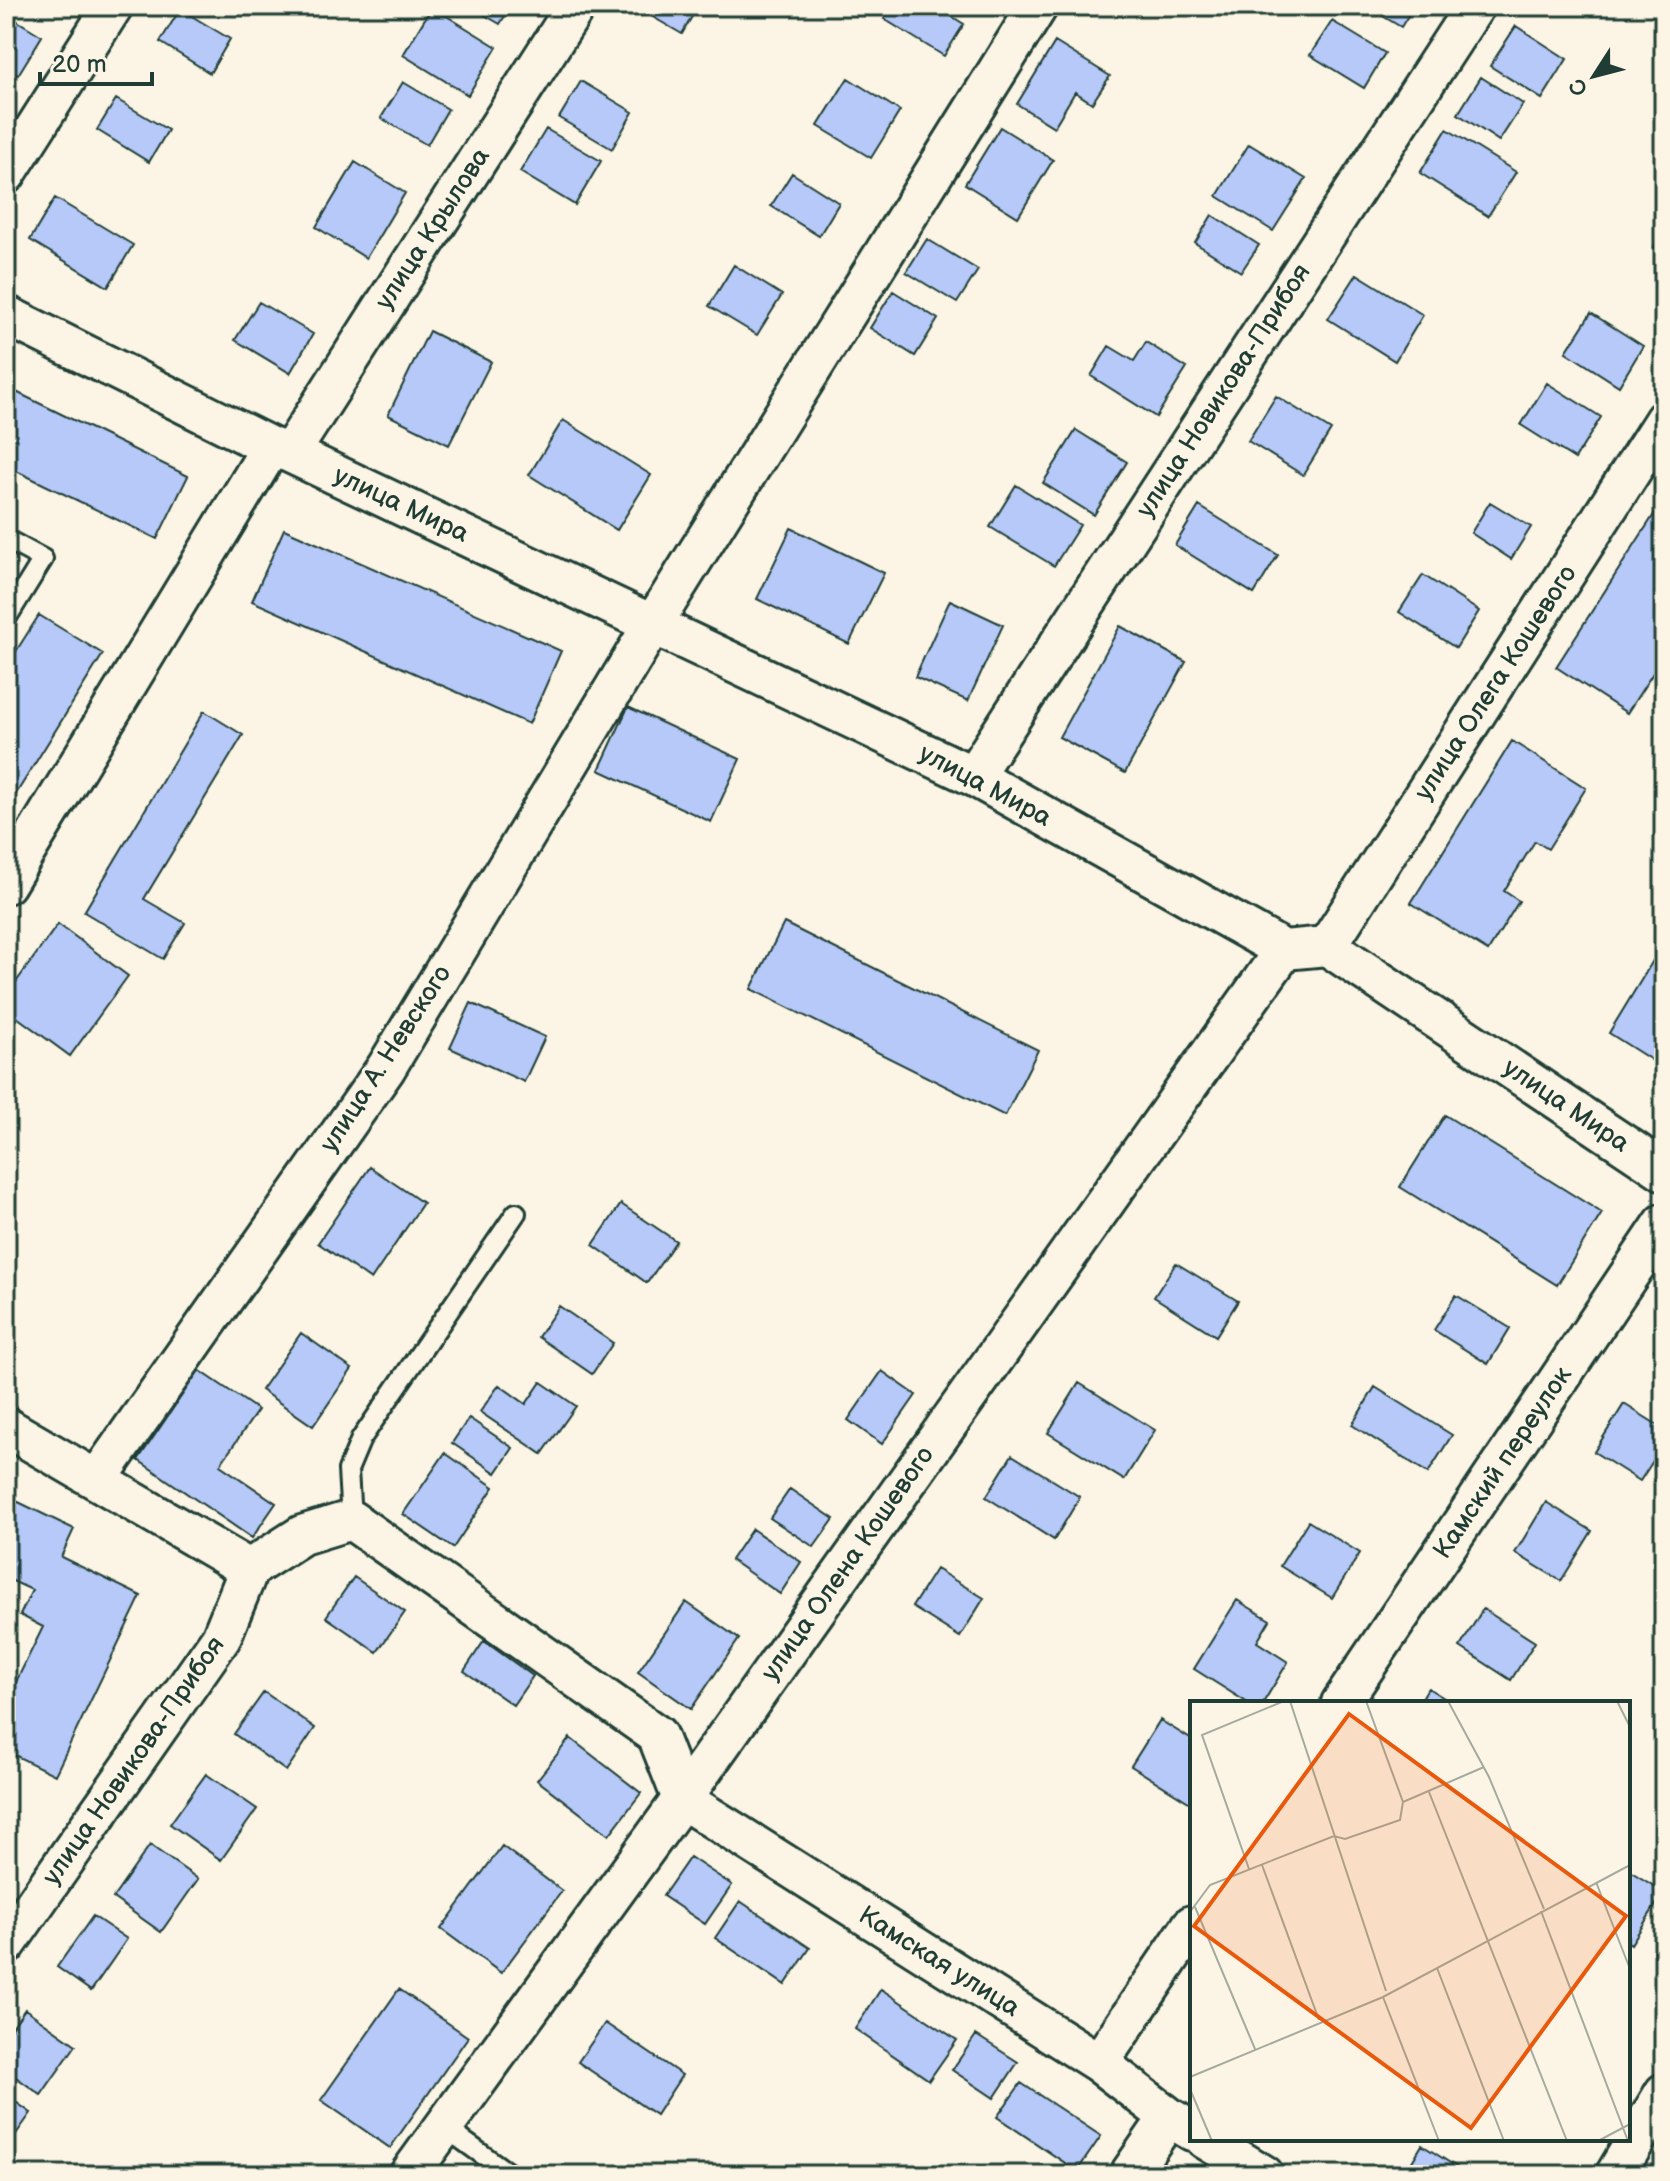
<svg xmlns="http://www.w3.org/2000/svg" width="1670" height="2181" font-family="'Balsamiq Sans',sans-serif">
	<rect width="100%" height="100%" fill="#fcf5e5"/>
	<filter id="ink" filterUnits="userSpaceOnUse"><feTurbulence type="fractalNoise" baseFrequency=".0125" numOctaves="2"/><feDisplacementMap in="SourceGraphic" scale="16" xChannelSelector="R" yChannelSelector="G"/><feConvolveMatrix kernelMatrix="1 2 1 2 8 2 1 2 1" color-interpolation-filters="sRGB"/></filter>
	<g filter="url(#ink)">
		<!-- building -->
		<path fill="#b6c9f9" stroke="#1f3d34" stroke-width="2" d="M469 6H511L500 24Z
			M634 6H698L682 34Z
			M892 6H935L964 24 944 56 884 19Z
			M1366 6H1414L1401 27Z
			M432 7 497 47 468 95 403 55Z
			M180 9 230 39 210 73 160 42Z
			M6 14 42 36 18 75 6 68Z
			M1332 21 1385 53 1364 88 1310 55Z
			M1516 26 1567 59 1542 99 1490 66Z
			M1055 42 1110 76 1092 103 1075 92 1054 127 1017 104Z
			M1481 77 1523 104 1499 141 1458 114Z
			M848 78 900 111 871 158 818 126Z
			M581 81 633 112 612 149 559 118Z
			M403 82 448 109 427 145 381 118Z
			M116 99 168 130 149 162 97 130Z
			M1000 127 1053 160 1018 217 965 184Z
			M546 129 601 161 575 205 520 172Z
			M1447 129 1516 172 1488 216 1420 173Z
			M1249 144 1306 179 1273 231 1217 196Z
			M355 162 405 193 366 258 316 227Z
			M792 173 839 203 819 236 771 206Z
			M55 198 133 245 108 287 30 240Z
			M1212 215 1259 245 1241 272 1195 243Z
			M1664 230V253L1654 247Z
			M927 239 978 270 957 303 906 272Z
			M734 265 782 295 757 335 709 306Z
			M1357 274 1423 315 1395 361 1328 319Z
			M893 291 938 319 915 356 870 328Z
			M259 302 313 334 290 373 235 340Z
			M1591 313 1643 346 1619 386 1566 352Z
			M429 331 491 362 449 445 388 415Z
			M1146 342 1187 368 1156 417 1091 376 1109 346 1134 361Z
			M1547 383 1601 417 1575 459 1521 425Z
			M6 387 188 476 157 539 6 466Z
			M1276 396 1331 430 1303 475 1248 441Z
			M563 420 651 475 617 530 529 475Z
			M1076 430 1127 462 1094 515 1043 483Z
			M1016 485 1080 525 1054 566 990 527Z
			M1664 499V656L1627 713 1556 667Z
			M1490 502 1531 527 1511 559 1471 533Z
			M1199 506 1278 555 1254 594 1175 545Z
			M791 528 884 573 849 644 757 599Z
			M284 529 561 651 529 724 252 601Z
			M1423 575 1479 611 1456 648 1399 612Z
			M950 600 1003 625 968 701 915 677Z
			M39 615 103 654 6 810V667Z
			M1120 626 1186 662 1125 773 1059 737Z
			M628 707 740 759 711 822 599 770Z
			M204 711 243 735 144 899 185 923 163 959 84 912Z
			M1512 741 1586 788 1548 849 1535 841 1504 891 1519 901 1488 951 1411 903Z
			M784 923 1038 1050 1005 1116 751 989Z
			M58 924 128 976 70 1056 6 1009V996Z
			M1660 949 1664 951V1068L1609 1033Z
			M471 1003 545 1037 524 1082 450 1048Z
			M1445 1115 1602 1213 1557 1285 1400 1187Z
			M370 1167 423 1203 371 1280 318 1243Z
			M621 1204 676 1241 647 1283 593 1245Z
			M1176 1263 1238 1301 1216 1336 1154 1297Z
			M1456 1295 1510 1328 1488 1364 1434 1330Z
			M559 1306 613 1343 592 1374 538 1337Z
			M301 1333 352 1369 313 1426 261 1390Z
			M1664 1334V1356L1654 1350Z
			M199 1370 258 1410 220 1465 276 1503 252 1538 138 1460Z
			M882 1371 916 1395 882 1444 848 1420Z
			M541 1382 576 1406 542 1454 480 1412 499 1385 526 1404Z
			M1079 1383 1155 1430 1124 1480 1048 1433Z
			M1375 1387 1452 1435 1428 1473 1352 1425Z
			M1624 1404 1664 1429V1444L1640 1481 1594 1452Z
			M469 1418 513 1448 496 1473 452 1443Z
			M445 1453 494 1487 453 1548 403 1514Z
			M1012 1455 1080 1497 1054 1540 986 1497Z
			M790 1489 834 1519 814 1547 770 1518Z
			M6 1496 74 1529 61 1557 141 1596 55 1775 6 1751V1702L43 1627 20 1615 32 1590 6 1578Z
			M1546 1502 1592 1531 1561 1581 1515 1553Z
			M1308 1521 1360 1553 1332 1598 1280 1566Z
			M752 1529 801 1562 780 1594 731 1560Z
			M936 1569 984 1598 960 1637 912 1607Z
			M354 1577 405 1612 377 1652 326 1617Z
			M1237 1600 1270 1620 1257 1642 1288 1662 1263 1703H1248L1194 1669Z
			M686 1602 739 1639 691 1709 638 1672Z
			M1483 1609 1535 1642 1511 1680 1460 1647Z
			M484 1641 533 1676 513 1705 464 1671Z
			M1428 1688 1452 1703H1419Z
			M264 1692 315 1728 286 1771 234 1734Z
			M1160 1720 1192 1740V1804L1131 1766Z
			M570 1738 641 1793 609 1835 537 1780Z
			M206 1774 257 1809 221 1860 170 1824Z
			M150 1845 198 1879 161 1932 113 1898Z
			M502 1846 562 1891 501 1973 441 1929Z
			M690 1857 732 1885 705 1924 663 1896Z
			M1628 1870 1664 1892 1631 1944 1628 1942Z
			M740 1901 810 1948 785 1985 715 1938Z
			M93 1916 127 1939 91 1991 57 1967Z
			M399 1989 468 2037 390 2148 321 2100Z
			M881 1989 957 2040 929 2080 855 2029Z
			M25 2009 76 2045 41 2095 6 2070V2036Z
			M605 2023 682 2075 656 2115 578 2062Z
			M976 2035 1018 2062 994 2098 952 2070Z
			M1021 2083 1101 2136 1077 2171 997 2117Z
			M6 2095 31 2113 9 2144 6 2142Z
			M1422 2145 1469 2175H1404Z"/>
		<g fill="none" stroke-linecap="round" stroke-linejoin="round">
			<defs>
				<path id="lane" d="M6 539 43 559 6 619
					M351 1520 348 1470 361 1439 516 1213
					M444 2127 511 2175"/>
				<path id="street" d="M6 174 113 6
					M6 315 271 447 290 453 973 776 1284 950 1327 946 1664 1171
					M290 453 576 6
					M973 776 1475 6
					M6 884 271 447
					M1327 946 1664 420
					M6 1427 249 1569 302 1535 351 1520 657 1735 682 1799 1099 2063 1169 2117 1192 2131
					M98 1478 386 1068 653 624 1038 6
					M1341 1703 1664 1223
					M6 1945 221 1638 249 1569
					M1099 2063 1192 1925
					M1205 2139 1264 2175
					M409 2175 682 1799 1284 950
					M1129 2175 1169 2117
					M1615 2175 1664 2093"/>
			</defs>
			<!-- lane casing -->
			<use href="#lane" stroke="#1f3d34" stroke-width="24"/>
			<!-- street casing -->
			<use href="#street" stroke="#1f3d34" stroke-width="44"/>
			<!-- lane -->
			<use href="#lane" stroke="#fcf5e5" stroke-width="18"/>
			<!-- street -->
			<use href="#street" stroke="#fcf5e5" stroke-width="38"/>
		</g>
	</g>
	<g text-anchor="middle" dominant-baseline="central" stroke-width="6" stroke-linejoin="round" paint-order="stroke">
		<!-- street labels -->
		<g font-size="26" fill="#1f3d34" stroke="#fcf5e5">
			<text transform="translate(433 229) rotate(-57)">улица Крылова</text>
			<text transform="translate(1224 391) rotate(-57)">улица Новикова-Прибоя</text>
			<text transform="translate(401 505) rotate(25)">улица Мира</text>
			<text transform="translate(1496 683) rotate(-57)">улица Олега Кошевого</text>
			<text transform="translate(985 786) rotate(28)">улица Мира</text>
			<text transform="translate(386 1059) rotate(-57)">улица А. Невского</text>
			<text transform="translate(1566 1106) rotate(34)">улица Мира</text>
			<text transform="translate(1503 1463) rotate(-56)">Камский переулок</text>
			<text transform="translate(848 1564) rotate(-55)">улица Олена Кошевого</text>
			<text transform="translate(134 1761) rotate(-55)">улица Новикова-Прибоя</text>
			<text transform="translate(939 1962) rotate(32)">Камская улица</text>
		</g>
	</g>
	<!-- overview -->
	<g transform="translate(1190 1701)">
		<rect width="440" height="440" fill="#fcf5e5"/>
		<path fill="none" stroke="#a4ab9e" stroke-width="2" d="M100 0 196 290M176 0 213 101M258 0 299 76 354 208M427 0 440 26M239 91 377 440M72 164 129 319M59 168 12 34 94 0M406 181 440 268M5 206 65 348M351 210 438 440M0 211 20 184 144 135 155 138 210 119 213 101 294 66M247 267 314 440M193 296 249 440M0 376 193 296 440 164M0 388 22 440M408 440 440 423"/>
		<path fill="#e8590c" fill-opacity="0.15" stroke="#e8590c" stroke-width="4" d="M159 13 436 215 281 427 4 225Z"/>
		<rect width="440" height="440" fill="none" stroke="#1f3d34" stroke-width="4"/>
	</g>
	<!-- margin -->
	<rect width="1670" height="2181" fill="none" stroke="#fcf5e5" stroke-width="32"/>
	<rect x="16" y="16" width="1638" height="2149" fill="none" stroke="#1f3d34" stroke-width="3" filter="url(#ink)"/>
	<!-- north arrow -->
	<g transform="translate(1594 76) rotate(234)" stroke="#fcf5e5" stroke-width="6" paint-order="stroke">
	<path d="M0-6L14 30L0 20L-14 30Z" fill="#1f3d34"/>
	<text y="-12" font-size="22" font-weight="bold" text-anchor="middle" fill="#1f3d34">С</text>
	</g>
	<!-- scale -->
	<path d="M40 72v12h112v-12" fill="none" stroke="#1f3d34" stroke-width="4"/>
	<text x="52" y="72" font-size="24" fill="#1f3d34" stroke="#fcf5e5" stroke-width="6" paint-order="stroke">20 m</text>
</svg>
